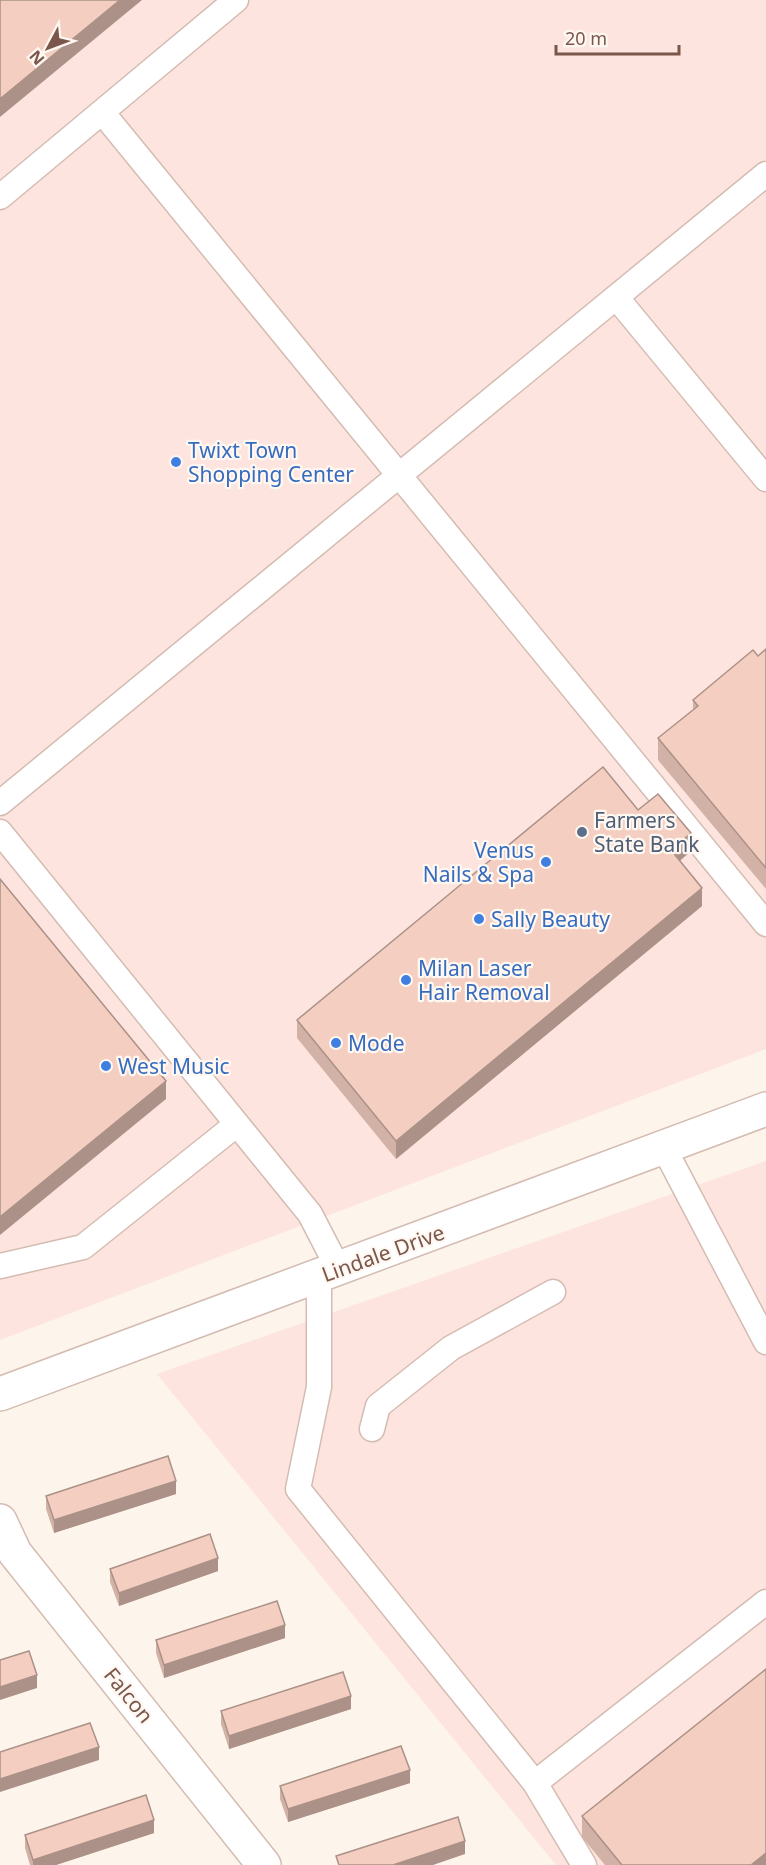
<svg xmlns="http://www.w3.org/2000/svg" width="766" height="1865" font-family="'Noto Sans',sans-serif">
	<rect width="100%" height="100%" fill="#fdf4eb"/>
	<!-- commercial -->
	<path fill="#fee4de" d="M0 0H766V1049L0 1340Z
		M766 1161V1865H556L157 1374Z"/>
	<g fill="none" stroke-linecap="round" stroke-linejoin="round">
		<defs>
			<path id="service" d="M102 112 766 924
				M0 197 236 0
				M616 297 766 479
				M0 803 766 174
				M0 832 310 1214 339 1270
				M664 1148 766 1342
				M0 1266 83 1247 237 1124
				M319 1277V1387L298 1489 535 1783 584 1865
				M372 1429 378 1406 451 1348 553 1292
				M535 1783 766 1602"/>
			<path id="minor" d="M0 1394 766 1109
				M0 1521 15 1553 264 1865"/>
		</defs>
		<!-- service casing -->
		<use href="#service" stroke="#d4bcb2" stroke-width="27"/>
		<!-- minor casing -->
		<use href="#minor" stroke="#d4bcb2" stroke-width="36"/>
		<!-- service -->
		<use href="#service" stroke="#fff" stroke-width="24"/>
		<!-- minor -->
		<use href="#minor" stroke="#fff" stroke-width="33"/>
	</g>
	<!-- wall -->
	<path fill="#d2b2a6" d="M766 649V889L658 760V738L693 710V700L758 656Z
		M638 810 691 851 680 861 702 906 396 1159 297 1038V1020Z
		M176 1494 54 1533 46 1509V1496Z
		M110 1569 218 1571 119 1606 110 1582Z
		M285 1638 164 1678 156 1653V1640Z
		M351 1709 229 1749 221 1724V1711Z
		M410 1783 288 1822 280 1799V1786Z
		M582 1816 766 1865H605L582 1837Z
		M154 1833 56 1865H30L25 1848V1835Z"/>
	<!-- shaded-wall -->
	<path fill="#ab9187" d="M120 0H142L0 117V99Z
		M691 833V851L671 868V850Z
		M702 888V906L396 1159V1141Z
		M166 1081V1099L0 1235V1217Z
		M176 1481V1494L54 1533V1520Z
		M218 1558V1571L119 1606V1593Z
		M285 1625V1638L164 1678V1665Z
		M37 1675V1688L0 1700V1687Z
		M351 1696V1709L229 1749V1736Z
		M99 1747V1760L0 1792V1779Z
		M410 1770V1783L288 1822V1809Z
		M154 1820V1833L56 1865H33V1860Z
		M465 1841V1854L433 1865H393Z
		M766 1853V1865H751Z"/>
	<!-- building -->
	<path fill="#f4cfc1" stroke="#ab9187" stroke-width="1.5" d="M0 0H120L0 99Z
		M766 649V868L658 738 698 706 693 700 753 650 758 656Z
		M603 767 638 810 658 794 691 833 671 850 702 888 396 1141 297 1020Z
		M0 879 166 1081 0 1217Z
		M168 1456 176 1481 54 1520 46 1496Z
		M210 1534 218 1558 119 1593 110 1569Z
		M277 1601 285 1625 164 1665 156 1640Z
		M29 1651 37 1675 0 1687V1660Z
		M766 1669V1853L751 1865H622L582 1816Z
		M343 1672 351 1696 229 1736 221 1711Z
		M90 1723 99 1747 0 1779V1752Z
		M401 1746 410 1770 288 1809 280 1786Z
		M146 1795 154 1820 33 1860 25 1835Z
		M458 1817 465 1841 393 1865H339L336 1856Z"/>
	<!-- markers -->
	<g fill="#3f7fe0" stroke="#fff8f2" stroke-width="2">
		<circle cx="176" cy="462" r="6"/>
		<circle cx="546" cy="862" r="6"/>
		<circle cx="479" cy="919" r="6"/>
		<circle cx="406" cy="980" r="6"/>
		<circle cx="336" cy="1043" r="6"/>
		<circle cx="106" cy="1066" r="6"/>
	</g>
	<circle fill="#5c6f8a" stroke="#fff8f2" stroke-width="2" cx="582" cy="832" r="6"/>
	<g text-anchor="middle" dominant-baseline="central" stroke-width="4.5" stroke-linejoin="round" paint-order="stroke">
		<!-- shop labels -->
		<g font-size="21" fill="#366cbe" stroke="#fff8f2" text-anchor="start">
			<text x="188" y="450">Twixt Town<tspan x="188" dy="24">Shopping Center</tspan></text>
			<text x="534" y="850" text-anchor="end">Venus<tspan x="534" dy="24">Nails &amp; Spa</tspan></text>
			<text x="491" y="919">Sally Beauty</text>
			<text x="418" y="968">Milan Laser<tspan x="418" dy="24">Hair Removal</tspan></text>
			<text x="348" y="1043">Mode</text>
			<text x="118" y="1066">West Music</text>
		</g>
		<!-- service labels -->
		<g font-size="21" fill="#4e5e75" stroke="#fff8f2" text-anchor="start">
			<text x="594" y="820">Farmers<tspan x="594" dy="24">State Bank</tspan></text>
		</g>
		<!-- street labels -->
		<g font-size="21" fill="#7b564b" stroke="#fff8f2">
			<text transform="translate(383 1253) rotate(-20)">Lindale Drive</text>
			<text transform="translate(129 1695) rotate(51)">Falcon</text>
		</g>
	</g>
	<!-- north arrow -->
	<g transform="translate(48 48) rotate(229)" stroke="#fff8f2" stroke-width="4.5" paint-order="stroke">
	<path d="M0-4.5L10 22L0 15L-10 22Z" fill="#7b564b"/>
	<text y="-9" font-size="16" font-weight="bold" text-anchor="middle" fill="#7b564b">N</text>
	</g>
	<!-- scale -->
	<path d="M556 45v9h123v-9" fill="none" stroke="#7b564b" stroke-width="3"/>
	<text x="565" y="45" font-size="18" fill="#7b564b" stroke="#fff8f2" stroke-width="4.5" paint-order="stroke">20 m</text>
</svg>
